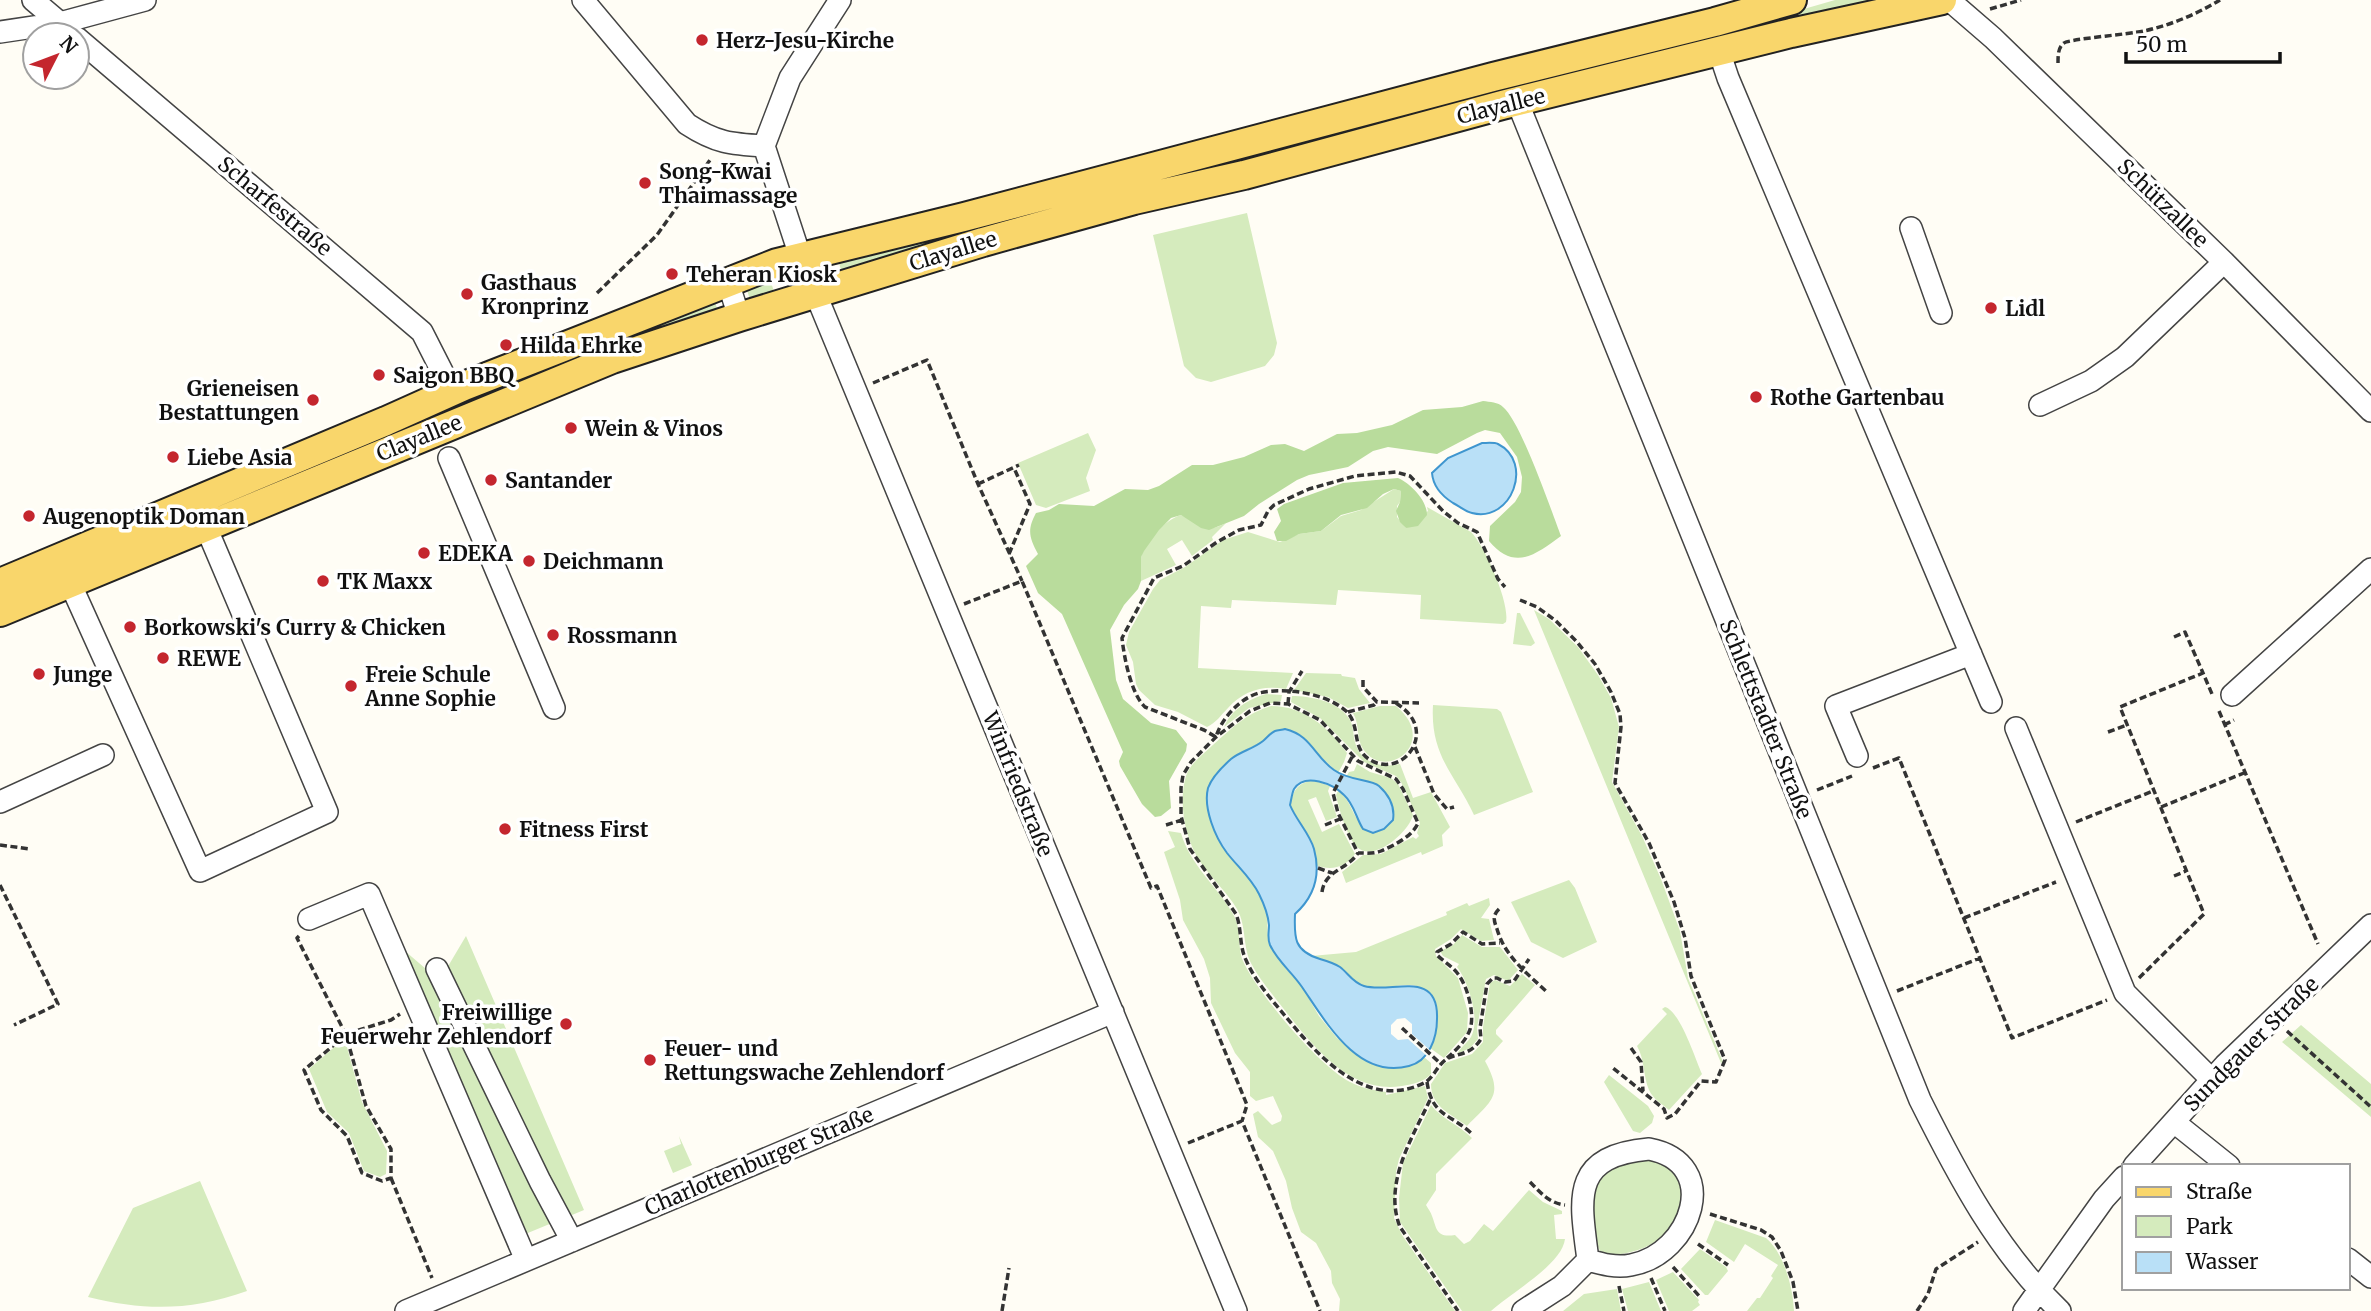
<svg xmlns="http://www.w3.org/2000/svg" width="2371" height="1311" font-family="Merriweather,serif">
	<rect width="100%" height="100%" fill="#fffdf5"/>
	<!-- green -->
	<path fill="#d5ebbd" d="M1835 0H1881L1735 34 1733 33 1735 29Z
		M1702 37H1706L1708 40 1506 94 1504 89Z
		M1490 92 1492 97 842 273 838 260Z
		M1247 213 1277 343 1274 355 1265 366 1211 382 1196 378 1184 366 1153 235Z
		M770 279 775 295 751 303 746 287Z
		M714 298 718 312 0 601V595Z
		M1088 433 1096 450 1086 478 1090 491 1046 508 1036 505 1018 463Z
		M1394 489 1401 491 1400 502 1397 506V517L1406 528 1428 511 1427 507 1471 532C1485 546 1510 603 1506 622L1503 624 1420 619 1421 595 1338 590 1336 605 1232 600 1231 608 1201 606 1198 668 1293 673 1286 689C1263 685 1243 691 1228 708 1221 715 1216 723 1207 727L1178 712 1155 705 1139 690 1136 684 1133 662 1126 645 1129 632 1153 589 1160 580 1185 567 1223 540 1248 532 1280 542 1299 534 1321 531 1341 516 1361 510Z
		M1181 515C1202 523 1203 535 1226 523L1212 537 1213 540 1192 556 1182 540 1167 549 1176 565 1141 581C1140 573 1138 564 1141 557 1146 540 1165 520 1181 515Z
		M1534 610 1549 619 1578 647 1598 675 1611 698 1619 727 1612 782 1642 836 1661 879 1680 931 1688 978 1723 1062 1721 1063Z
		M1517 613H1520L1535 643 1531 646 1513 644Z
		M1306 673 1341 674 1342 676 1355 678 1359 689 1370 703 1348 708 1328 697 1294 690Z
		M1266 694 1282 695 1281 701 1249 708 1224 727C1231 710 1248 699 1266 694Z
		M1292 696C1310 696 1337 701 1348 717 1353 724 1353 730 1354 738 1358 761 1378 769 1400 764L1413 798 1431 792 1450 827 1442 835 1443 846 1422 855 1421 852 1346 883 1342 872 1363 855 1381 854 1413 837 1416 839 1419 836 1417 833 1420 823 1401 782 1396 776 1364 762 1320 718 1291 702Z
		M1433 705 1497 709 1501 712 1533 792 1474 815C1455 774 1430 756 1433 705Z
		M1271 706C1304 706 1328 727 1347 753L1344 762 1338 773 1316 752 1273 731 1264 741 1238 754 1217 773 1211 820 1221 845 1252 880 1261 896 1267 912 1268 941 1286 969 1301 985 1319 1016 1337 1038 1366 1060H1421L1424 1057 1431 1063V1074C1424 1082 1413 1084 1402 1086 1350 1095 1312 1045 1283 1008 1273 995 1260 980 1252 965 1242 947 1247 927 1237 909 1227 892 1212 879 1201 863 1185 840 1178 803 1186 776 1190 763 1205 753 1214 744 1233 727 1247 713 1271 706Z
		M1380 706H1396C1440 742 1386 783 1363 749 1356 738 1360 725 1353 713Z
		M1357 764 1370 772 1391 778 1398 784 1413 815C1409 832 1374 863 1357 847 1347 837 1339 809 1336 795L1338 791C1350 799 1351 811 1359 822 1362 826 1369 830 1374 833L1384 829 1370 782 1346 777 1349 772 1354 771Z
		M1313 780 1330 786 1328 791 1337 817 1326 821 1316 797 1308 800 1322 832 1339 824 1355 854C1344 868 1332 871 1315 865L1314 848 1290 805C1294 790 1296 784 1313 780Z
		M1168 831 1181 833C1190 865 1217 886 1233 914 1242 929 1237 946 1243 961 1258 994 1318 1065 1350 1082 1361 1088 1373 1090 1386 1092V1095L1425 1086 1428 1098 1399 1159 1396 1172 1394 1218 1402 1235 1455 1311H1339L1340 1299 1332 1283 1331 1271 1316 1243 1301 1232 1292 1208 1286 1181 1273 1151 1258 1137 1253 1114 1258 1111 1272 1125 1281 1121 1282 1116 1273 1096 1256 1101 1250 1096V1072L1235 1053 1211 1003 1210 978 1204 959 1183 920 1180 900 1164 852 1175 847Z
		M1569 880 1575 888 1597 942 1563 958 1531 942 1511 902Z
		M1489 898 1490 905 1481 918 1489 919 1494 940 1481 941 1461 929 1451 939 1435 949 1436 956 1458 978 1468 1013 1467 1032 1444 1058 1430 1048C1440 1028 1442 988 1411 985 1395 984 1378 992 1362 986 1353 982 1348 974 1341 969 1333 963 1320 960 1311 956L1356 952 1447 915 1446 912 1467 903 1469 906Z
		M1462 935 1482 947H1500L1518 970 1508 981 1494 975 1486 979 1477 1028 1478 1039 1470 1048 1457 1054C1460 1048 1467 1043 1471 1037 1481 1019 1468 981 1457 967L1459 964 1443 956 1440 951 1453 945Z
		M466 936 584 1210 572 1215 545 1176 447 968Z
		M398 945 433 975 552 1223 523 1235Z
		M1522 974 1535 985 1496 1030V1034L1503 1041 1485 1061C1504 1096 1492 1100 1467 1126 1451 1114 1431 1107 1431 1084L1445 1063 1472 1054 1483 1042V1027L1490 983 1495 980 1510 986Z
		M1665 1007C1680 1011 1695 1058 1702 1074L1669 1110C1662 1104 1653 1099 1649 1090 1643 1076 1645 1060 1637 1046L1667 1014 1662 1009Z
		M2301 1025 2371 1084V1117L2282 1042Z
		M343 1042 347 1047 362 1102 387 1151 386 1174 380 1177 364 1171 349 1133 327 1112 309 1069 339 1043Z
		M1609 1075 1648 1106 1654 1116 1652 1123 1640 1133 1633 1131 1604 1082Z
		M1431 1105C1442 1119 1459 1125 1472 1138L1436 1174V1190L1426 1205C1428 1209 1431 1212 1432 1216 1437 1229 1436 1238 1455 1235L1464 1244 1470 1241 1484 1224 1493 1231C1506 1217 1517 1203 1529 1190L1543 1202 1562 1211V1214L1554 1215 1556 1239H1565C1562 1265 1510 1293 1491 1311H1462L1400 1222 1399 1198 1403 1163Z
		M679 1136 692 1165 673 1173 664 1151 681 1144Z
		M1631 1156 1668 1161C1672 1168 1679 1177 1681 1185 1683 1190 1682 1197 1681 1202 1679 1238 1639 1255 1607 1255L1600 1251 1596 1242 1590 1196 1606 1167Z
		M200 1181 247 1291C191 1311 145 1311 88 1297L133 1208Z
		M1715 1220 1766 1238C1784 1253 1793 1288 1794 1311H1747L1757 1298H1760L1773 1278 1771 1276 1778 1265 1745 1244 1734 1262 1706 1242Z
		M1700 1249 1726 1267 1728 1271 1708 1295H1705L1681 1269Z
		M1673 1272 1699 1300 1698 1302 1700 1305 1692 1311H1669L1656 1280Z
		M1649 1282 1661 1311H1628L1622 1289Z
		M1617 1289 1621 1311H1563L1584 1294Z"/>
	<!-- forest -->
	<path fill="#b9dc9c" d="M1483 401C1490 402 1498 402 1503 407 1521 422 1551 510 1561 536 1536 554 1515 572 1489 541L1490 526 1515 502 1521 492 1522 477 1517 457 1500 433 1485 430 1477 433 1437 454 1388 447 1373 451 1348 467 1309 475 1297 480 1259 504 1244 516 1209 530 1201 528 1181 515 1171 518 1159 530 1144 551 1141 557V581L1138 589 1124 605 1110 630 1116 680 1123 699 1151 723 1176 730 1187 744 1186 751 1169 781 1171 808 1161 816 1155 817 1142 804 1120 766 1119 761 1123 752 1062 614 1038 593 1026 566 1038 554C1029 537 1027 530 1036 513L1049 510 1059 504 1094 506 1125 489 1148 490 1159 486 1192 465H1213L1244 457 1271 445 1285 444 1304 451 1337 434 1357 433 1392 425 1423 410 1462 407Z
		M1398 478C1411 484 1427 500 1427 515L1418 526 1406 528 1400 522 1396 511 1400 502 1401 491 1394 489 1383 494 1367 508 1341 515 1321 531 1299 534 1286 541H1277L1274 532 1281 521 1277 509 1284 504 1343 483Z"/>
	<!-- water -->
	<path fill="#b9e0f7" stroke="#3f96cf" stroke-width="2" d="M1482 443C1487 443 1494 442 1498 444 1534 462 1512 523 1472 513 1466 512 1459 506 1453 503 1442 496 1433 486 1432 473L1448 458Z
		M1285 729C1311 735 1314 756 1334 770 1349 781 1371 779 1379 786 1389 795 1395 807 1393 820L1384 829 1373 833 1363 829C1356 818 1354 804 1344 795 1333 784 1305 772 1294 789 1292 793 1291 801 1290 805 1296 820 1310 834 1314 849 1321 875 1314 897 1295 914 1294 938 1294 951 1320 959 1327 961 1334 963 1340 967 1348 973 1353 983 1364 986 1391 994 1439 968 1437 1019 1437 1038 1429 1061 1409 1066 1358 1080 1326 1022 1302 987 1292 972 1278 962 1270 945 1267 938 1269 932 1269 925 1268 914 1264 904 1259 894 1251 878 1238 867 1227 853 1215 837 1203 808 1208 788 1212 777 1222 767 1231 759 1241 751 1253 749 1263 741 1267 738 1270 733 1275 731 1278 730 1282 730 1285 729Z"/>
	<!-- pier -->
	<path fill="#fffdf5" d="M1405 1018 1412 1024V1034L1432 1052 1428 1057 1408 1039 1398 1040 1391 1034V1025L1397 1019Z"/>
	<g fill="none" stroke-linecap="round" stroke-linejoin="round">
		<defs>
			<path id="minor" d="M33 0 66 28
				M583 0 687 124C716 143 731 144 764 146
				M840 0 790 78 764 146 800 256 1236 1311
				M1949 0 1993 38 2224 262 2371 411
				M0 32 60 23 145 0
				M77 38 422 332 452 391
				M1719 51 1728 78 1991 702
				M1517 101 1920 1100C1958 1176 1998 1252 2060 1311
				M1911 228 1941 313
				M728 282 739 317
				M2040 405 2091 381 2125 357 2224 262
				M449 458 554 708
				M70 583 200 871 327 812 206 527
				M2232 695 2371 569
				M2016 728 2125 993 2211 1079
				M1857 756 1836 706 1971 654
				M0 802 103 755
				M309 919 369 894 526 1260
				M437 969 540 1181 572 1241
				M2174 1122 2229 1166
				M1649 1149C1723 1163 1692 1254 1631 1265 1616 1268 1602 1264 1588 1260 1580 1198 1570 1156 1649 1149Z
				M2134 1166 2225 1065 2371 925
				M2348 1259 2371 1277
				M406 1311 1113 1012
				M1523 1311 1562 1286 1588 1260
				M2024 1311 2104 1199 2124 1177"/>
			<path id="major" d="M0 583 386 421 464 386 777 263 964 217 1493 77 1715 22 1792 0
				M0 612 612 359 739 317 983 242 1134 200 1244 175 1502 105 1791 33 1942 0"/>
		</defs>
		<!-- minor casing -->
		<use href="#minor" stroke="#444" stroke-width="24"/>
		<!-- major casing -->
		<use href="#major" stroke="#222" stroke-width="32"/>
		<!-- path -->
		<path stroke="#333" stroke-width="3.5" stroke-dasharray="7 3.5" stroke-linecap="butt" d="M1990 9 2021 0
			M2058 63C2058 56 2058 47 2064 43 2069 39 2131 34 2144 31 2171 25 2197 14 2220 0
			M597 293 657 235 710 160
			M873 383 927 360 978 484 1022 581
			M978 484 1019 465
			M1009 554 1030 504 1014 468
			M1520 600 1537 607 1556 621 1577 642 1595 664 1611 692 1620 714 1621 727 1615 783 1649 843 1674 902 1685 938 1691 976 1725 1060 1716 1082 1701 1081 1675 1114 1667 1118 1664 1109 1613 1068
			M964 604 1022 581 1151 888 1157 886 1247 1105 1242 1121
			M2174 637 2185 632 2203 673
			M1363 680V687L1377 702 1419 703
			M1396 703C1403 708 1410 713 1414 722 1424 744 1402 771 1377 763 1348 753 1363 727 1346 711 1326 693 1285 687 1259 693 1240 698 1221 719 1216 737L1204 730 1145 707C1131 694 1124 657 1122 638L1154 578 1183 566 1217 542 1239 530 1261 525 1268 511 1274 505 1309 489 1355 476 1396 472 1410 476 1443 511 1458 523 1477 532 1498 579 1505 587
			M1288 704 1289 692 1302 671
			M2219 711 2318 944
			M1348 712 1374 705 1377 702
			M2224 725 2234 720
			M2108 732 2127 725
			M1415 747 1434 794 1447 809 1454 807
			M1352 757 1333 793 1338 813 1358 853C1365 853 1374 854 1381 851 1393 846 1413 836 1418 823L1403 789 1396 779 1358 761 1320 720 1288 704 1270 703 1250 711 1216 737 1191 762 1183 775 1181 788V816L1190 849 1236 914C1242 929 1239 946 1246 960 1255 981 1272 1000 1286 1017 1319 1057 1367 1111 1424 1083 1432 1079 1436 1069 1442 1063 1453 1051 1468 1059 1481 1039L1480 1028 1487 984 1493 978H1497L1505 982 1514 981 1529 959
			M1873 768 1899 758 2012 1038 2107 1000
			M1817 790 1852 776
			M2161 807 2244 773
			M2076 822 2153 791
			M1166 825 1182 820
			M1325 825 1340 819
			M0 845 30 849
			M1318 868 1332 873
			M2174 876 2186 871
			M0 885 58 1004 14 1025
			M1322 892C1325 870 1347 870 1358 853
			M1499 909C1492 916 1494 921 1497 929 1505 957 1527 973 1548 993
			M1964 918 2056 882
			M299 936 297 938 346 1035 366 1106 391 1149V1178L382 1181 362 1173 347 1136 321 1110 304 1070 346 1035 349 1033 391 1020 400 1014
			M2139 978 2204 914 2120 707 2203 673 2212 694
			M1897 991 1980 958
			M1402 1028 1441 1064
			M2287 1031 2371 1107
			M1631 1048 1641 1062 1643 1091
			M1447 1058C1455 1051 1464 1043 1469 1032 1476 1017 1468 987 1458 974 1452 966 1444 962 1437 955V952L1451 944 1463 932 1482 944 1500 943
			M1427 1082C1432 1116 1449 1113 1471 1133
			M1430 1100C1412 1138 1383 1184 1400 1227L1458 1311
			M1188 1143 1242 1121 1320 1311
			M391 1178 432 1278
			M1530 1182C1541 1193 1549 1203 1565 1205
			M1710 1214 1761 1230 1772 1237 1781 1251 1793 1282 1798 1311
			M1698 1244 1728 1265
			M1673 1267 1701 1298
			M1651 1278 1665 1311
			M1619 1286 1624 1311
			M1002 1311 1009 1268
			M1917 1311 1928 1294 1936 1269 1978 1242"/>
		<!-- minor -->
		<use href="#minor" stroke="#fff" stroke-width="21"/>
		<!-- major -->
		<use href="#major" stroke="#f9d66b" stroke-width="28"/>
	</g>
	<!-- markers -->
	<g fill="#c4262e" stroke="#fff" stroke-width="2.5">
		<circle cx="702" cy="40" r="7"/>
		<circle cx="645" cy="183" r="7"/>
		<circle cx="672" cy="274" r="7"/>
		<circle cx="467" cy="294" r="7"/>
		<circle cx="1991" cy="308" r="7"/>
		<circle cx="506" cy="345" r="7"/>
		<circle cx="379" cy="375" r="7"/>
		<circle cx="1756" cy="397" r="7"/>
		<circle cx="313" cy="400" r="7"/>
		<circle cx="571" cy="428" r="7"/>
		<circle cx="173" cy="457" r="7"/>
		<circle cx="491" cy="480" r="7"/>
		<circle cx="29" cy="516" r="7"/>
		<circle cx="424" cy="553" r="7"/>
		<circle cx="529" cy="561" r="7"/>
		<circle cx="323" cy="581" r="7"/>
		<circle cx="130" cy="627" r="7"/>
		<circle cx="553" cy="635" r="7"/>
		<circle cx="163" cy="658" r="7"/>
		<circle cx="39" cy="674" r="7"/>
		<circle cx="351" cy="686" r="7"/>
		<circle cx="505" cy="829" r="7"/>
		<circle cx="566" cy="1024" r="7"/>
		<circle cx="650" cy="1060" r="7"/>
	</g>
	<g text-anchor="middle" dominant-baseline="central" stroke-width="7" stroke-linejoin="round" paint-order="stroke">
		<!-- poi labels -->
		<g font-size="21" font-weight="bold" fill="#111" stroke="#fff" text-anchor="start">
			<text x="716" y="40">Herz-Jesu-Kirche</text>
			<text x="659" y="171">Song-Kwai<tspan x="659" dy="24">Thaimassage</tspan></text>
			<text x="686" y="274">Teheran Kiosk</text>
			<text x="481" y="282">Gasthaus<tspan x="481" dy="24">Kronprinz</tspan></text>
			<text x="2005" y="308">Lidl</text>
			<text x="520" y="345">Hilda Ehrke</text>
			<text x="393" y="375">Saigon BBQ</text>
			<text x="299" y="388" text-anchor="end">Grieneisen<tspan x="299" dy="24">Bestattungen</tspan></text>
			<text x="1770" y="397">Rothe Gartenbau</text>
			<text x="585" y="428">Wein &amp; Vinos</text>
			<text x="187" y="457">Liebe Asia</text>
			<text x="505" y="480">Santander</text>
			<text x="43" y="516">Augenoptik Doman</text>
			<text x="438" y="553">EDEKA</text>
			<text x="543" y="561">Deichmann</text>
			<text x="337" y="581">TK Maxx</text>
			<text x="144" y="627">Borkowski's Curry &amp; Chicken</text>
			<text x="567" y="635">Rossmann</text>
			<text x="177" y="658">REWE</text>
			<text x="53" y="674">Junge</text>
			<text x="365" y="674">Freie Schule<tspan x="365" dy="24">Anne Sophie</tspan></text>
			<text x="519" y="829">Fitness First</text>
			<text x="552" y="1012" text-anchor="end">Freiwillige<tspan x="552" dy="24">Feuerwehr Zehlendorf</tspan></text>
			<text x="664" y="1048">Feuer- und<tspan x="664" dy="24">Rettungswache Zehlendorf</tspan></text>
		</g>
		<!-- street labels -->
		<g font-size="21" fill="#111" stroke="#fff">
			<text transform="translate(1501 106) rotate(-14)">Clayallee</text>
			<text transform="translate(2163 203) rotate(44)">Schützallee</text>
			<text transform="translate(275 206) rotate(40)">Scharfestraße</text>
			<text transform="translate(953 251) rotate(-17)">Clayallee</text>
			<text transform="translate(419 438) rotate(-22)">Clayallee</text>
			<text transform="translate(1766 719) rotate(68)">Schlettstadter Straße</text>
			<text transform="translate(1018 784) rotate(68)">Winfriedstraße</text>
			<text transform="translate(2251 1044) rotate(-45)">Sundgauer Straße</text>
			<text transform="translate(759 1161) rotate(-23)">Charlottenburger Straße</text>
		</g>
	</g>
	<!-- legend -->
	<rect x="2122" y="1164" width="228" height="126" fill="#ffffff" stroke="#a0a0a0" stroke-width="2"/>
	<rect x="2136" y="1187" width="35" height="10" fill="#f9d66b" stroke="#a0a0a0" stroke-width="2"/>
	<text x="2186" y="1199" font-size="21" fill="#111111">Straße</text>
	<rect x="2136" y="1216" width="35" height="21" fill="#d5ebbd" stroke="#a0a0a0" stroke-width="2"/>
	<text x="2186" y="1234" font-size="21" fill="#111111">Park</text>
	<rect x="2136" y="1252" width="35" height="21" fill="#b9e0f7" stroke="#a0a0a0" stroke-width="2"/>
	<text x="2186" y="1269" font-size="21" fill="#111111">Wasser</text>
	<!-- north arrow -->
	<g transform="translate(56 56) rotate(48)"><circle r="33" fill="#ffffff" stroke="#a0a0a0" stroke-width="2"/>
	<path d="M0-5L12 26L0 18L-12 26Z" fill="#c4262e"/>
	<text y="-10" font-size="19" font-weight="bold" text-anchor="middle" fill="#111111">N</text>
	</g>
	<!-- scale -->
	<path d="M2126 52v10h154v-10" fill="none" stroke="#111111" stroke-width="3.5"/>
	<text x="2136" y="52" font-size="21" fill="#111111" stroke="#ffffff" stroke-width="5" paint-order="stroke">50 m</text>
</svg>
